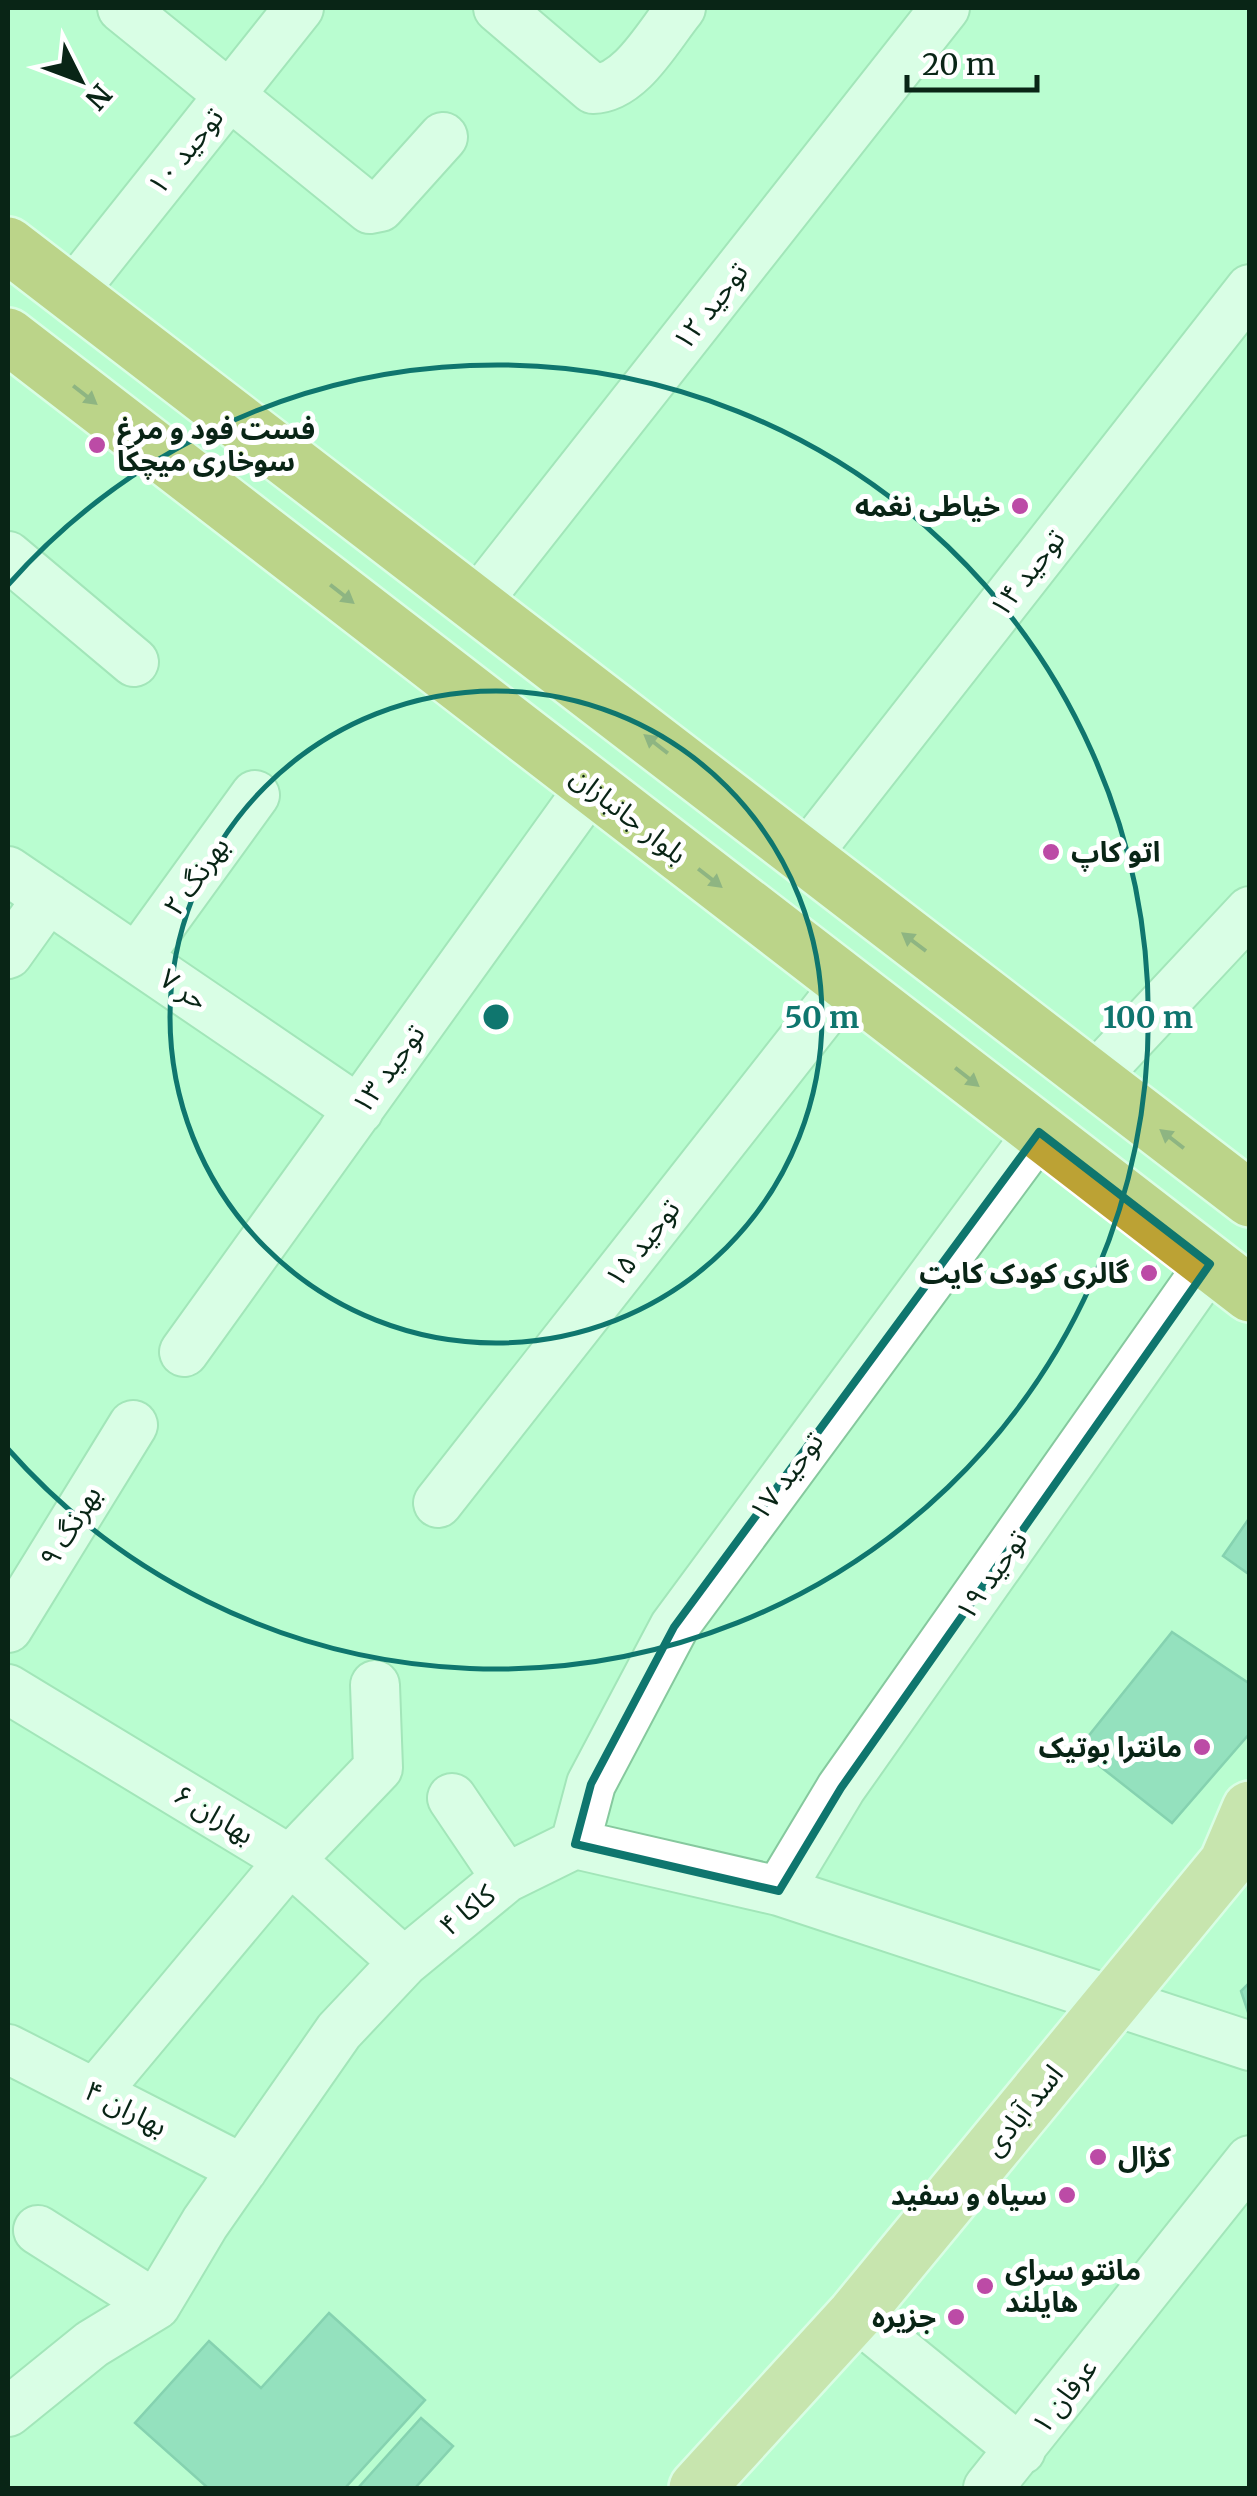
<svg xmlns="http://www.w3.org/2000/svg" width="1257" height="2496" font-family="Merriweather,'Noto Sans Arabic',serif">
	<rect width="100%" height="100%" fill="#b9fdd0"/>
	<!-- building -->
	<path fill="#66bea8" stroke="#459e89" stroke-width="2.5" d="M1250 1517V1575L1223 1556Z
		M1172 1632 1250 1684V1733L1172 1823 1078 1749Z
		M1250 1982V2018L1241 1991Z
		M329 2313 425 2400 345 2488H208L135 2423 209 2341 261 2388Z
		M421 2418 453 2446 415 2488H358Z"/>
	<g fill="none" stroke-linecap="round" stroke-linejoin="round">
		<defs>
			<path id="street" d="M122 8 370 209 380 207 443 137
				M498 8 593 89C631 88 658 36 681 8
				M71 294 299 8
				M8 556 134 662
				M475 604 945 8
				M804 858 1250 289
				M8 871 359 1110
				M8 954 48 898
				M137 958 255 795
				M1094 1078 1250 911
				M184 1352 591 786
				M438 1503 846 984
				M8 1628 133 1425
				M8 1689 290 1860 404 1962
				M452 1798 506 1878
				M575 1844 591 1784 674 1627 1039 1132
				M779 1891 841 1788 1210 1264
				M8 2049 243 2169
				M96 2092 290 1860 378 1768 375 1685
				M38 2230 156 2305
				M855 2315 1021 2450
				M8 2412 92 2344 156 2305 205 2223 339 2031 404 1962 506 1878 575 1844 779 1891 1250 2046
				M988 2488 1250 2160"/>
			<path id="primary" d="M697 2488 855 2315 1227 1863 1250 1809"/>
			<path id="highway" d="M8 245 1250 1199
				M8 336 1250 1294"/>
		</defs>
		<!-- street casing -->
		<use href="#street" stroke="#86c99e" stroke-width="52"/>
		<!-- primary casing -->
		<use href="#primary" stroke="#fff" stroke-width="60"/>
		<!-- highway casing -->
		<use href="#highway" stroke="#fff" stroke-width="60"/>
		<!-- street -->
		<use href="#street" stroke="#fff" stroke-width="48"/>
		<!-- primary -->
		<use href="#primary" stroke="#d7c785" stroke-width="55"/>
		<!-- highway -->
		<use href="#highway" stroke="#bca234" stroke-width="55"/>
	</g>
	<!-- one-way arrows -->
	<defs><path id="oneway-solid" d="M-6-.8H1V-3.2L6.5 0L1 3.2V.8H-6Z" transform="scale(2.5)"/></defs>
	<g fill="#5a5d24">
		<use href="#oneway-solid" transform="translate(85 395) rotate(38)"/>
		<use href="#oneway-solid" transform="translate(342 594) rotate(38)"/>
		<use href="#oneway-solid" transform="translate(656 744) rotate(-142)"/>
		<use href="#oneway-solid" transform="translate(710 878) rotate(38)"/>
		<use href="#oneway-solid" transform="translate(914 942) rotate(-143)"/>
		<use href="#oneway-solid" transform="translate(967 1077) rotate(38)"/>
		<use href="#oneway-solid" transform="translate(1172 1139) rotate(-142)"/>
	</g>
	<!-- marked area -->
	<path d="M0 0H1257V2496H0ZM1039 1132 1210 1264 841 1788 779 1891 575 1844 591 1784 674 1627Z" fill="#b9fdd0" fill-opacity=".55" fill-rule="evenodd"/>
	<path fill="none" stroke="#0f766e" stroke-width="8" stroke-linejoin="round" d="M1039 1132 1210 1264 841 1788 779 1891 575 1844 591 1784 674 1627Z"/>
	<!-- distance rings -->
	<g fill="none" stroke="#0f766e" stroke-width="5">
		<circle cx="496" cy="1017" r="326"/>
		<path d="M8 585A652 652 0 1 1 8 1449"/>
	</g>
	<!-- markers -->
	<g fill="#bc4ba6" stroke="#fff" stroke-width="4">
		<circle cx="97" cy="445" r="10"/>
		<circle cx="1020" cy="506" r="10"/>
		<circle cx="1051" cy="852" r="10"/>
		<circle cx="1149" cy="1273" r="10"/>
		<circle cx="1202" cy="1747" r="10"/>
		<circle cx="1098" cy="2157" r="10"/>
		<circle cx="1067" cy="2195" r="10"/>
		<circle cx="985" cy="2286" r="10"/>
		<circle cx="956" cy="2317" r="10"/>
	</g>
	<g text-anchor="middle" dominant-baseline="central" stroke-width="10" stroke-linejoin="round" paint-order="stroke">
		<!-- street labels -->
		<g font-size="28" fill="#092516" stroke="#fff">
			<text transform="translate(185 151) rotate(-51)">توحید ۱۰</text>
			<text transform="translate(710 306) rotate(-52)">توحید ۱۲</text>
			<text transform="translate(1027 573) rotate(-52)">توحید ۱۴</text>
			<text transform="translate(629 815) rotate(38)">بلوار جانبازان</text>
			<text transform="translate(196 876) rotate(-54)">بهرنگ ۲</text>
			<text transform="translate(184 989) rotate(34)">حر ۷</text>
			<text transform="translate(388 1069) rotate(-54)">توحید ۱۳</text>
			<text transform="translate(642 1243) rotate(-52)">توحید ۱۵</text>
			<text transform="translate(786 1476) rotate(-53)">توحید ۱۷</text>
			<text transform="translate(70 1526) rotate(-58)">بهرنگ ۹</text>
			<text transform="translate(991 1575) rotate(-55)">توحید ۱۹</text>
			<text transform="translate(214 1814) rotate(31)">بهاران ۶</text>
			<text transform="translate(467 1910) rotate(-39)">کاکا ۴</text>
			<text transform="translate(126 2108) rotate(27)">بهاران ۴</text>
			<text transform="translate(1023 2110) rotate(-51)">اسد آبادی</text>
			<text transform="translate(1064 2396) rotate(-52)">عرفان ۱</text>
		</g>
		<!-- poi labels -->
		<g font-size="28" font-weight="bold" fill="#092516" stroke="#fff" text-anchor="end">
			<text x="117" y="429" text-anchor="start">فست فود و مرغ<tspan x="117" dy="32">سوخاری میچکا</tspan></text>
			<text x="1000" y="506">خیاطی نغمه</text>
			<text x="1071" y="852" text-anchor="start">اتو کاپ</text>
			<text x="1129" y="1273">گالری کودک کایت</text>
			<text x="1182" y="1747">مانترا بوتیک</text>
			<text x="1118" y="2157" text-anchor="start">کژال</text>
			<text x="1047" y="2195">سیاه و سفید</text>
			<text x="1005" y="2270" text-anchor="start">مانتو سرای<tspan x="1005" dy="32">هایلند</tspan></text>
			<text x="936" y="2317">جزیره</text>
		</g>
	</g>
	<circle cx="496" cy="1017" r="15" fill="#0f766e" stroke="#fff" stroke-width="5"/>
	<g font-size="30" text-anchor="middle" font-weight="bold" fill="#0f766e" stroke="#fff" stroke-width="10" stroke-linejoin="round" paint-order="stroke">
		<text x="822" y="1028">50 m</text>
		<text x="1148" y="1028">100 m</text>
	</g>
	<!-- border -->
	<rect width="1257" height="2496" fill="none" stroke="#092516" stroke-width="20"/>
	<!-- north arrow -->
	<g transform="translate(80 80) rotate(132)" stroke="#ffffff" stroke-width="8" paint-order="stroke">
	<path d="M0-8L18 38L0 25L-18 38Z" fill="#092516"/>
	<text y="-15" font-size="28" font-weight="bold" text-anchor="middle" fill="#092516">N</text>
	</g>
	<!-- scale -->
	<path d="M907 75v15h130v-15" fill="none" stroke="#092516" stroke-width="5"/>
	<text x="922" y="75" font-size="30" fill="#092516" stroke="#ffffff" stroke-width="8" paint-order="stroke">20 m</text>
</svg>
